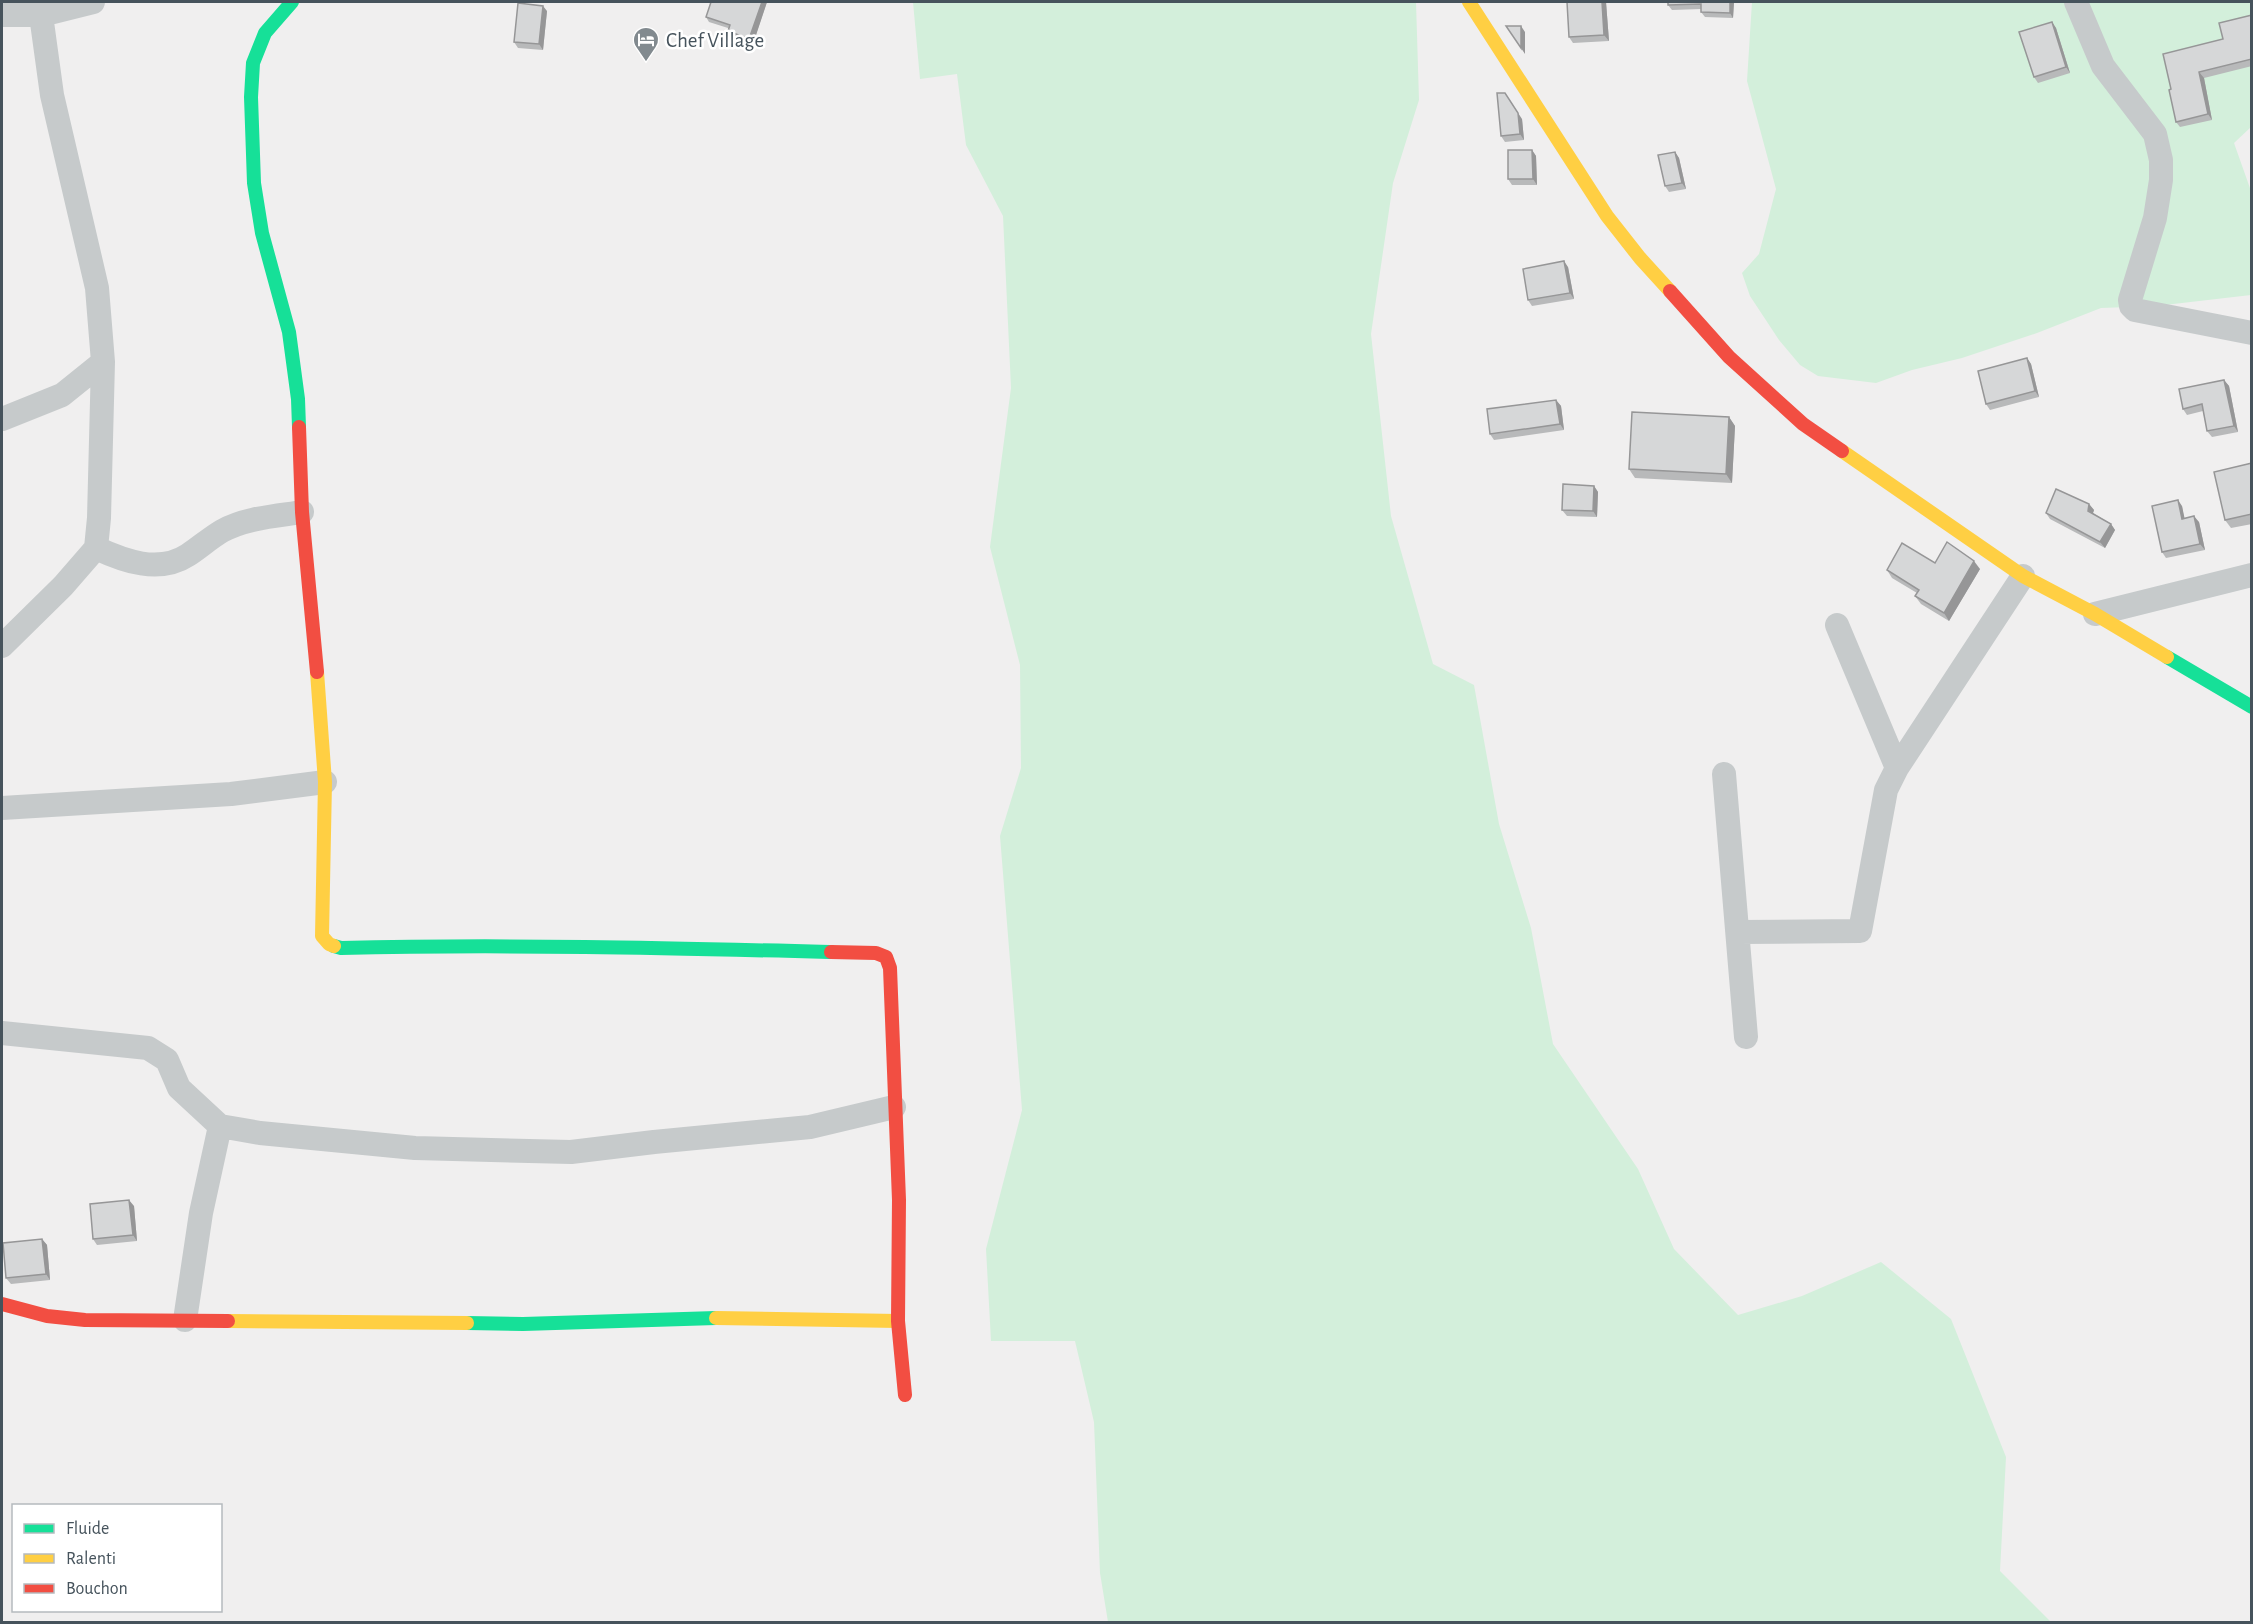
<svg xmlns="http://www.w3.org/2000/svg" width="2253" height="1624" font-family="'Alegreya Sans',sans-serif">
	<rect width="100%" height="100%" fill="#f0efef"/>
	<!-- green -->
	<path fill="#d3efdb" d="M913 2H1416L1419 100 1393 183 1371 334 1391 516 1433 664 1474 685 1499 824 1531 928 1553 1044 1638 1169 1674 1249 1738 1315 1802 1296 1881 1262 1951 1319 2006 1457 2000 1571 2051 1622H1108L1100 1573 1094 1422 1075 1341H991L986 1249 1022 1110 1000 836 1021 768 1020 665 990 547 1011 388 1003 216 966 145 957 74 920 79Z
		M1752 2H2251V127L2234 143 2251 191V295L2156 306 2101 308 2037 333 1962 358 1912 370 1876 383 1818 376 1800 365 1779 340 1750 296 1742 273 1759 254 1776 189 1747 81Z"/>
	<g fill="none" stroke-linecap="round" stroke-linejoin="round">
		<!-- street -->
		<path stroke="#c6cacb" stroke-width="24" d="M2076 2 2103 66 2155 134 2161 160V180L2155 218 2130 300 2131 306 2135 310 2252 333
			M2 15H41L93 2
			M2 419 62 395 103 362
			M96 548C124 561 159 574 188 555 199 548 210 538 222 531 245 518 276 516 302 512
			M2095 614 2252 575
			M1837 625 1897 768
			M2 646 63 586 96 548 99 518 103 362 97 288 52 95 41 15
			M1724 774 1746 1037
			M2 808 231 794 325 782
			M1738 932 1860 931 1886 790 1897 768 2023 576
			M2 1033 148 1048 167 1060 179 1088 220 1126 260 1133 415 1148 571 1152 654 1142 810 1127 894 1107
			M185 1320 201 1213 220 1126"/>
		<!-- fast -->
		<path stroke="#16e098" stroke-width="14" d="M292 2 265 33 253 63 251 97 254 183 262 233 289 332 298 399 299 427
			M2167 657 2252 707
			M334 946 341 948C504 944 667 948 831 952
			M467 1323 523 1324 716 1318"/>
		<!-- slow -->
		<path stroke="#ffcf43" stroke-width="14" d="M1469 2 1607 216 1640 258 1670 291
			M1842 451 2023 576 2095 614 2167 657
			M317 672 325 782 322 936 329 944 334 946
			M716 1318 898 1321
			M228 1321 467 1323"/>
		<!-- jam -->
		<path stroke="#f24e42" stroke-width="14" d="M1670 291 1729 357 1803 424 1842 451
			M299 427 302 512 317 672
			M831 952 876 953 886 957 890 968 899 1200 898 1321 905 1395
			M2 1304 47 1316 85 1320 228 1321"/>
	</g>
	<!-- wall -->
	<path fill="#b8b9ba" d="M767 2 753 44 731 36 728 31V28L709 22 706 17Z
		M1606 2 1609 41 1573 43 1569 37Z
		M1734 2 1733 18 1705 17 1701 12V9L1672 10 1668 5Z
		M547 11 543 50 518 48 514 42Z
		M2252 15V66L2204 78 2212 120 2180 127 2176 122 2171 89 2223 39Z
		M2052 22 2056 28 2070 73 2038 83 2034 77Z
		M1522 119 1524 140 1505 142 1501 136Z
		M1532 150 1536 156 1537 185H1512L1508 179Z
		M1675 152 1679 158 1686 189 1669 192 1665 186Z
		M1568 267 1574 299 1532 306 1528 300Z
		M2027 358 2031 364 2039 397 1990 410 1986 404Z
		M2224 380 2229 386 2238 432 2212 437 2207 431 2203 411 2187 415 2183 409Z
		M1556 400 1561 406 1564 430 1494 440 1490 434Z
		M1729 417 1735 426 1732 483 1635 478 1629 469Z
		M2252 463V524L2231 528 2225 520Z
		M1594 486 1598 492 1597 517 1567 516 1562 510Z
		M2089 504 2094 510 2093 513 2111 524 2115 530 2105 548 2050 519 2046 513Z
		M2182 506 2184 518 2199 522 2205 550 2166 558 2162 552Z
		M1935 563 1980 569 1949 621 1921 604 1915 596 1917 593 1892 578 1887 570Z
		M134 1206 137 1241 97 1245 93 1239Z
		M42 1239 47 1245 50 1280 11 1284 6 1278Z"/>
	<!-- shaded-wall -->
	<path fill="#969697" d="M762 2H767L753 44 749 39Z
		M1602 2H1606L1609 41 1604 35Z
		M1730 2H1734L1733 18 1730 13Z
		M543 6 547 11 543 50 539 44Z
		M2052 22 2056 28 2070 73 2066 67Z
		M1521 26 1525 32V54L1521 48Z
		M2199 72 2204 78 2212 120 2208 114Z
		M1505 93 1522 119 1524 140 1520 134Z
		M1532 150 1536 156 1537 185 1533 179Z
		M1675 152 1679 158 1686 189 1682 183Z
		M1564 261 1568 267 1574 299 1570 293Z
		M2027 358 2031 364 2039 397 2035 391Z
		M2224 380 2229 386 2238 432 2234 426Z
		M1556 400 1561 406 1564 430 1560 424Z
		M1729 417 1735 426 1732 483 1726 474Z
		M1594 486 1598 492 1597 517 1593 511Z
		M2178 500 2182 506 2186 525 2182 519Z
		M2089 504 2094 510 2092 516 2088 511Z
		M2194 516 2199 522 2205 550 2200 544Z
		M2111 524 2115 530 2105 548 2100 542Z
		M1974 561 1980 569 1949 621 1944 613Z
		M129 1200 134 1206 137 1241 133 1235Z
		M42 1239 47 1245 50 1280 46 1274Z"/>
	<!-- building -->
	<path fill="#d6d7d8" stroke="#969697" stroke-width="1.5" d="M711 2H762L749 39 728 31 730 25 706 17Z
		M1567 2H1602L1604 35 1569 37Z
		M1668 2H1730V13L1701 12V4L1668 5Z
		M518 3 543 6 539 44 514 42Z
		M2252 15V59L2199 72 2208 114 2176 122 2169 90 2171 89 2163 54 2223 39 2219 23Z
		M2052 22 2066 67 2034 77 2019 32Z
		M1506 26H1521V48Z
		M1497 93H1505L1518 113 1520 134 1501 136Z
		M1508 150H1532L1533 179H1508Z
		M1675 152 1682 183 1665 186 1658 155Z
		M1564 261 1570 293 1528 300 1523 269Z
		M2027 358 2035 391 1986 404 1978 371Z
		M2224 380 2234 426 2207 431 2202 404 2183 409 2179 389Z
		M1556 400 1560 424 1490 434 1487 409Z
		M1632 412 1729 417 1726 474 1629 469Z
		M2252 463V514L2225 520 2214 472Z
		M1563 484 1594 486 1593 511 1562 510Z
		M2056 489 2089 504 2088 511 2111 524 2100 542 2046 513Z
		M2178 500 2182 519 2194 516 2200 544 2162 552 2152 506Z
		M1947 542 1974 561 1944 613 1915 596 1919 590 1887 570 1902 543 1935 563Z
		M129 1200 133 1235 93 1239 90 1204Z
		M42 1239 46 1274 6 1278 3 1243Z"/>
	<!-- icons -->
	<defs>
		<symbol id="hotel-pin" viewBox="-11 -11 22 30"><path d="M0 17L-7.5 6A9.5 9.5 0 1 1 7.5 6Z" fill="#828a8f" stroke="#fff"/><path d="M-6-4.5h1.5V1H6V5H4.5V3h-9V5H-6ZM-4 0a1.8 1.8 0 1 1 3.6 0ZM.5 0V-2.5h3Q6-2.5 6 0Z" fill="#fff"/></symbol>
	</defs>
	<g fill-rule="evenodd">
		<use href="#hotel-pin" x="631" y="25" width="30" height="40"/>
	</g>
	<g text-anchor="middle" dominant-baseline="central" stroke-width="5" stroke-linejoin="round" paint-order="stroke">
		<!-- poi labels -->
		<g font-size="21" fill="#46535c" stroke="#fff" text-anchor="start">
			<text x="666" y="40">Chef Village</text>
		</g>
	</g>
	<!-- border -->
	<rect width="2253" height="1624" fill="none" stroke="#46535c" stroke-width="6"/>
	<!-- legend -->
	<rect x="12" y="1504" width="210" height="108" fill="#ffffff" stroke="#b5babe" stroke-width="1.5"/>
	<rect x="24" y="1524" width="30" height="9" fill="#16e098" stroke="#b5babe" stroke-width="1.5"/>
	<text x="66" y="1534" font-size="18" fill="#46535c">Fluide</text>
	<rect x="24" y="1554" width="30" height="9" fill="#ffcf43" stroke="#b5babe" stroke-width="1.5"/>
	<text x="66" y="1564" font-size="18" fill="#46535c">Ralenti</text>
	<rect x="24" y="1584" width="30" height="9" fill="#f24e42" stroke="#b5babe" stroke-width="1.5"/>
	<text x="66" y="1594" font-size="18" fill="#46535c">Bouchon</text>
</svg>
